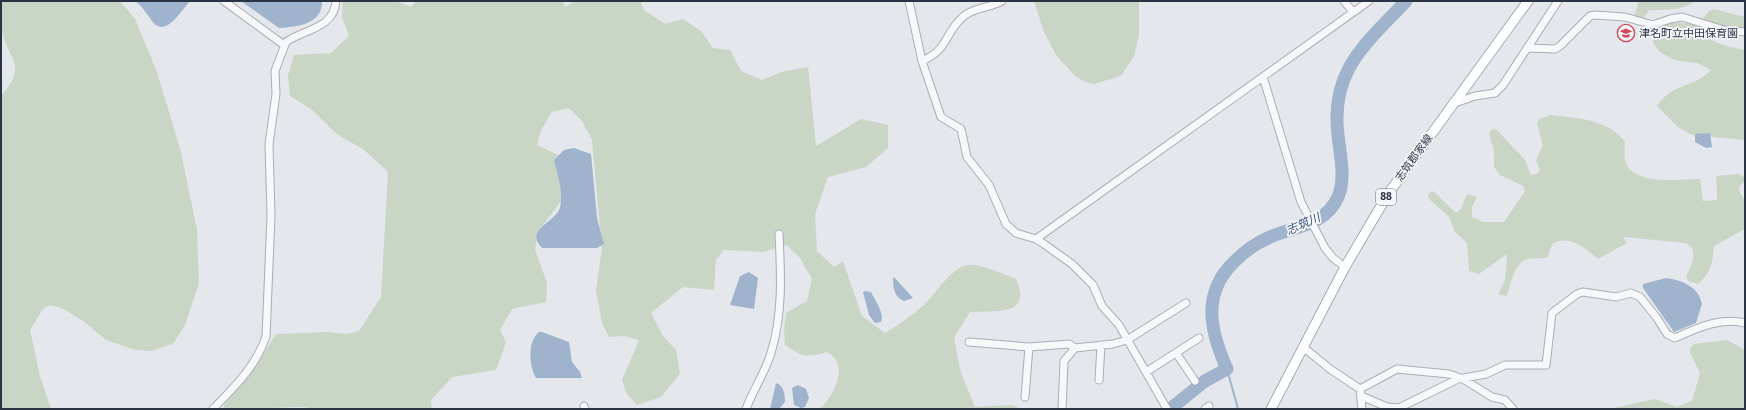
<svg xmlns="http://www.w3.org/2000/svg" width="1746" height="410" font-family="'Fira Sans','Noto Sans JP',sans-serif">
	<rect width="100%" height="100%" fill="#e4e7ec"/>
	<!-- green -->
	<path fill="#c9d6c5" d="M1 1H120L135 19 157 72 181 152 197 230 199 283 185 325 173 344 151 351 135 350 106 340 83 321 62 308 50 305 43 309 30 330 40 376 51 409H1V96C27 65 11 64 2 32 0 23 1 11 1 1Z
		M343 1H396L411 7 416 1H563L565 7 574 1H640L644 10 665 24 683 19 701 31 713 48 730 50 741 71 762 80 781 72 808 67 816 146 861 119 888 125V148L866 167 828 177 815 214 817 251 834 267 843 261 862 316 885 333C899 325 911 316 923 306 935 295 951 267 968 265 983 264 1002 274 1016 279 1033 317 995 310 970 312L954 338 961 373 975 407 1013 405 1020 409H820C831 398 845 376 836 360 835 357 830 354 827 352 807 358 802 357 785 345L784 328 786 313 807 301 812 279 800 258 787 245 763 252 724 250 716 260 714 290 683 287 651 313 663 336 676 350 680 374 661 397 637 405 626 393 622 380 639 340 625 336 609 337 602 323 596 290 602 249 592 140 582 121 569 108 552 112 541 130 537 145 560 156 562 175 561 201 538 232 535 249 547 283 546 302 512 309 500 330 506 342 496 370 452 377 431 400 432 409H312L305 407 224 409V405L249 377 276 334 328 332 347 334 359 331 381 297 388 172 363 149 338 135 312 110 290 96 288 76 294 55 331 53 349 36 342 17Z
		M1034 1H1139V35L1134 56 1121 76 1094 84 1083 81 1075 76 1056 55 1044 32Z
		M1639 1H1695C1683 11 1663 10 1649 10L1643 19H1638L1634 16Z
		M1714 9 1745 17V28L1716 26 1702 20 1709 11Z
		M1671 22 1694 24C1710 43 1721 45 1745 50V140L1692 135 1678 127 1657 106C1660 102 1664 97 1668 94 1683 83 1695 86 1711 70L1697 63 1674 60 1660 52 1654 44 1649 29Z
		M1550 115C1577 118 1608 119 1625 142 1625 148 1623 157 1626 163 1636 186 1679 179 1700 179L1703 201 1717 200 1716 176 1738 174 1745 177V181L1740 185 1739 190 1745 201V229L1714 246C1713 261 1711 273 1698 284L1688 281 1686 277C1691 264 1700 252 1686 243L1623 237 1627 243 1598 259C1584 248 1570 234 1552 244L1547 258C1541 258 1534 258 1528 259 1515 261 1510 286 1507 296L1498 294 1505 280 1507 254 1479 274 1469 271 1467 243 1455 232 1449 217 1429 199 1428 194 1433 191 1456 213 1461 209 1467 194 1477 197 1472 207V217L1483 222H1504L1525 191 1523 186 1500 175 1494 167V151L1489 135 1491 130 1496 129 1525 160 1531 175 1537 174 1540 170 1536 160 1543 145 1537 124 1539 119Z
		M1727 340 1745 350V409H1609L1655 399 1677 407 1692 401 1700 373 1690 353V348L1694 344Z"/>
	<!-- water -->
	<path fill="#9fb4cc" d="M135 1H190C181 11 165 39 152 21 146 13 143 7 135 1Z
		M241 1H322C323 24 297 27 279 28Z
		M1710 133 1712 147 1706 148 1695 142V134Z
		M574 148 591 154 597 218 604 244 597 248H542C523 229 557 222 560 207 564 192 557 174 554 160L564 150Z
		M749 272 758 278 754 309 730 305 740 276Z
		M893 278H895L913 298 904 301C894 297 893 288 893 278Z
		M1666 278C1682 280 1699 287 1702 304L1696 323 1674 332 1643 288V284Z
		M865 291 871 292C875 300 885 314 881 322L875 323 869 315 863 292Z
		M539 332H542L569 342 572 362 580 372 582 378H536C529 366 527 342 539 332Z
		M776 383C784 386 785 394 785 402L779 409H770Z
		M798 385 806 389 809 398 805 407 801 408 794 405 792 388Z"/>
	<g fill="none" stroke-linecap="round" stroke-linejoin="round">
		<!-- stream -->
		<path stroke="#9fb4cc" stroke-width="2" d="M1227 369 1238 409"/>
		<!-- river -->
		<path stroke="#9fb4cc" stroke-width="13" d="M1170 409 1205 381 1227 369C1210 331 1201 293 1235 261 1245 251 1256 243 1270 237 1295 226 1325 226 1338 197 1346 179 1340 154 1338 135 1330 70 1366 44 1406 1"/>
		<defs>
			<path id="minor" d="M224 1 284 45
				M909 1 922 61 941 117 961 129 967 157 989 185 1006 224 1016 233 1036 239 1044 244 1072 264 1093 285 1102 306 1119 325 1167 409
				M1344 1 1353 12
				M1528 48 1555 49 1560 46 1590 16 1595 15 1625 17 1653 25 1670 19 1682 17 1724 30 1745 32
				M922 61C950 49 944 32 964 16 975 7 990 8 1002 1
				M1263 77 1301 202 1325 248 1333 258 1345 267
				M1455 103 1475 96 1495 93 1503 85 1558 1
				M1036 239 1369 1
				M969 342 1029 347
				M1303 347 1330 369 1360 389 1362 409
				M1176 353 1195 381
				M1146 372 1199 338
				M1099 380 1101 345
				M1360 389 1397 369 1449 374 1463 379 1492 397 1505 400 1513 409
				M1361 396 1387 407 1399 408 1458 379 1486 374 1505 365H1546L1552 313 1577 294 1583 292 1616 297 1631 293 1640 297 1657 318 1667 334 1675 338C1697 328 1721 317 1745 323
				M1025 397 1029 347 1069 344 1075 348
				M584 406 585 409
				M213 409C236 385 254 369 266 337L271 216 269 144 276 94 275 71 286 42C304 29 334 29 336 1
				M746 409C753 390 765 373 771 353 783 314 781 274 779 234
				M1062 409 1064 361 1075 348 1113 344 1127 340 1186 303
				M1205 409 1209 406"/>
			<path id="major" d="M1271 409 1345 267 1388 194 1528 1"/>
		</defs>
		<!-- minor casing -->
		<use href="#minor" stroke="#a9aeb7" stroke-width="9"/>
		<!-- major casing -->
		<use href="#major" stroke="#a3abb8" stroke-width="11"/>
		<!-- minor -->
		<use href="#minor" stroke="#f7f8fa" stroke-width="7"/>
		<!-- major -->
		<use href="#major" stroke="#fff" stroke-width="9"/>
	</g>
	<!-- icons -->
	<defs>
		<symbol id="school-ring" viewBox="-11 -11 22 22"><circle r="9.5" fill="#f4f6f9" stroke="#d1495b" stroke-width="1.5"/><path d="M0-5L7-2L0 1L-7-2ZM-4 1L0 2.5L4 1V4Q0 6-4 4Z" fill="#d1495b"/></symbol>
	</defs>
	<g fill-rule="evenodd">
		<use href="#school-ring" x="1616" y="23" width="20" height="20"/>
	</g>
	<g text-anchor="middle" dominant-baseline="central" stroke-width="3.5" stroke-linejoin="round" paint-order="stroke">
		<!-- shield labels -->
		<rect fill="#f4f6f9" stroke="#676e7b" stroke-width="1" x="1376" y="189" width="20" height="16" rx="3"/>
		<g font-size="10" font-weight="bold" fill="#2b3445">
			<text x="1386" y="197">88</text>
		</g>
		<!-- poi labels -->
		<g font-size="11" fill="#2b3445" stroke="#f4f6f9" text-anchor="start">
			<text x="1639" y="33">津名町立中田保育園</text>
		</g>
		<!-- street labels -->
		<g font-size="11" fill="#2b3445" stroke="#f4f6f9">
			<text transform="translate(1414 158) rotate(-54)">志筑郡家線</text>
		</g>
		<!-- water labels -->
		<g font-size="12" font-style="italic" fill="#34527a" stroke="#f4f6f9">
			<text transform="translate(1303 224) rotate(-24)">志筑川</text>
		</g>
	</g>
	<!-- border -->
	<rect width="1746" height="410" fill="none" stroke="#2b3445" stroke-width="4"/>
</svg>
